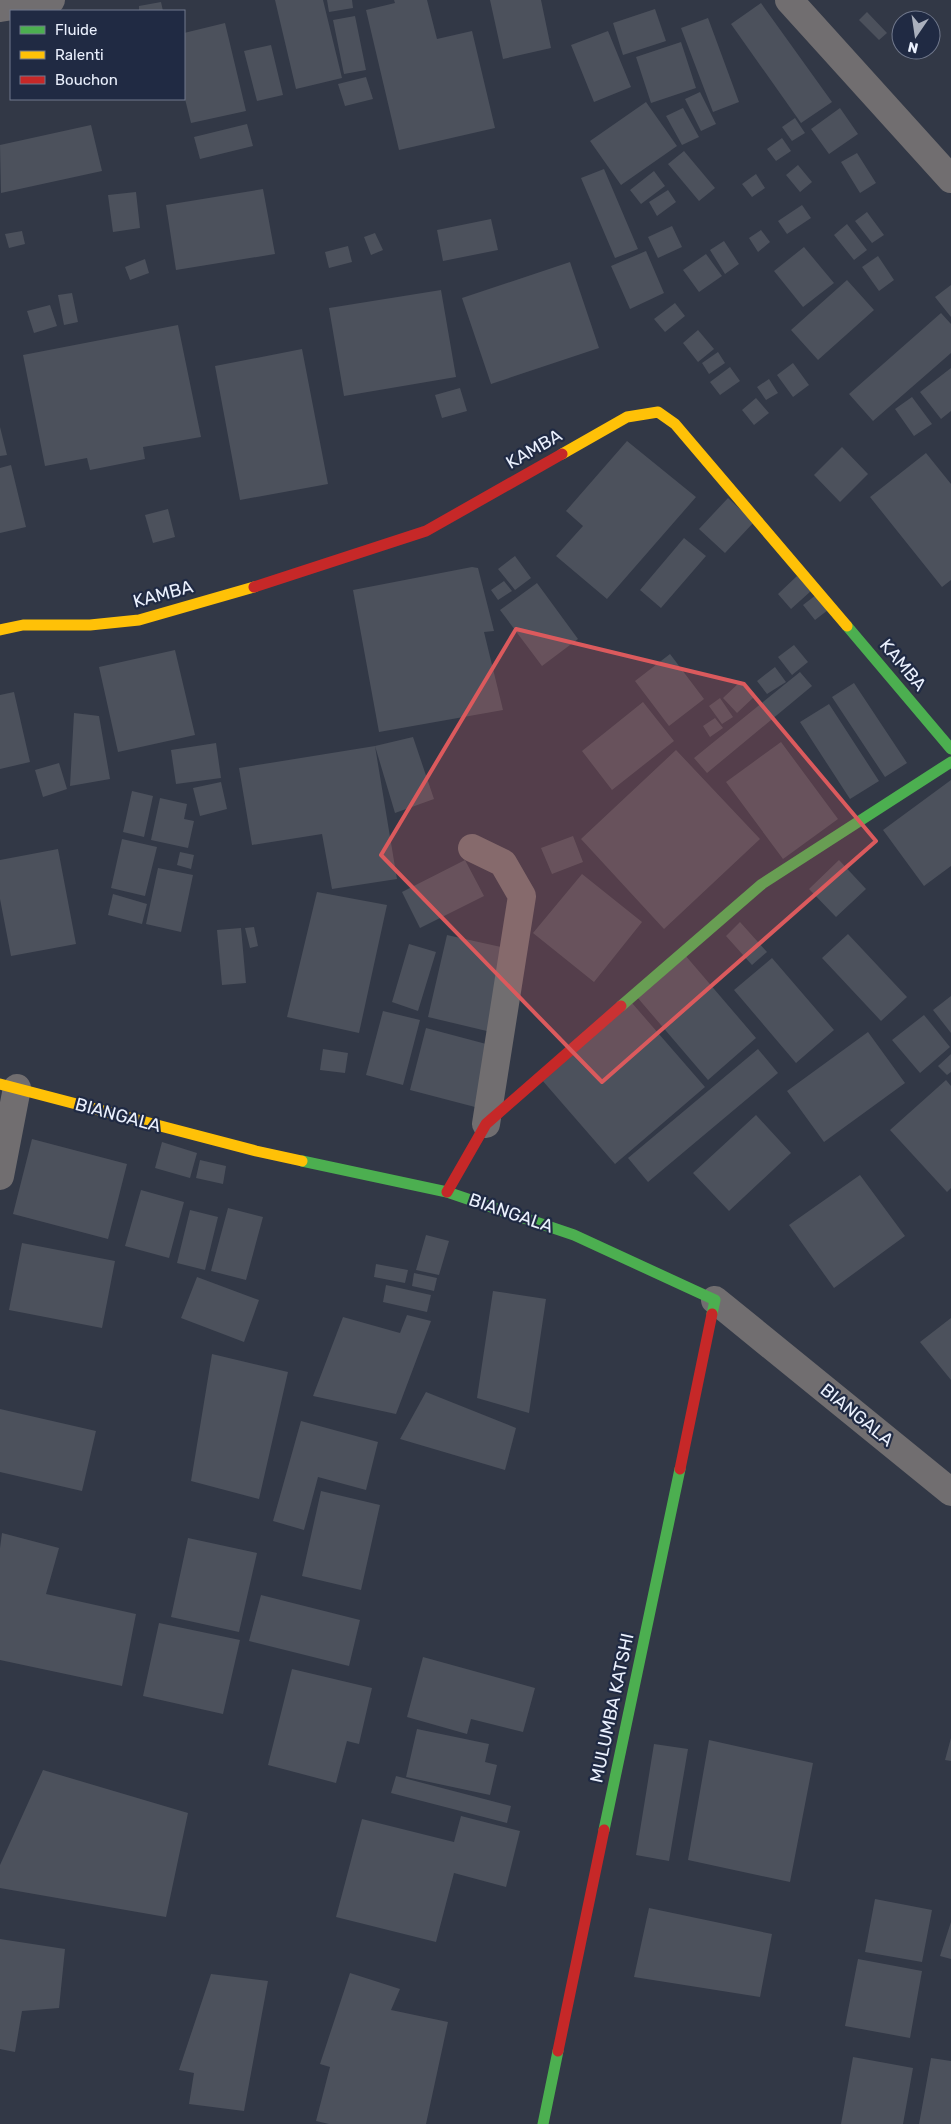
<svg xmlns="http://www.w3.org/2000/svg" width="951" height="2124" font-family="Rubik,sans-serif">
	<rect width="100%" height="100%" fill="#323846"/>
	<!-- building -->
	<path fill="#4c515c" d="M275 0H323L342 78 296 89Z
		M327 0H352L353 8 329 12Z
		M394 0H427L437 39 472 31 495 128 399 150 366 10 395 3Z
		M490 0H541L551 48 503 59Z
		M161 2 163 11H139V6Z
		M761 3 832 102 801 123 731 24Z
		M655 9 666 41 623 55 613 23Z
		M867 12 887 33 879 40 859 20Z
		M355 16 366 70 344 74 333 20Z
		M708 18 739 102 713 112 681 28Z
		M225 23 246 111 191 123 184 95V33Z
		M608 31 631 87 594 102 571 45Z
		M681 42 696 88 651 103 636 57Z
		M271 45 283 95 257 101 244 51Z
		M366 77 373 99 345 106 338 84Z
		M700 92 716 124 701 131 685 99Z
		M646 102 677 146 621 185 590 141Z
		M683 108 699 137 682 145 666 116Z
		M840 108 858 134 829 154 811 129Z
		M795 118 805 133 792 141 782 127Z
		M247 124 253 146 200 159 194 137Z
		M91 125 102 171 1 193 0 145Z
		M782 138 791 151 776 161 767 149Z
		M684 151 715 188 699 201 668 164Z
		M857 153 876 183 860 193 841 162Z
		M798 165 812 182 800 192 786 175Z
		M604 169 638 249 615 258 581 178Z
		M654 171 665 186 641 204 630 190Z
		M756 174 765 188 752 197 742 184Z
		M263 189 275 254 176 270 166 205Z
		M668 190 676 202 657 216 649 202Z
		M136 192 140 228 113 232 108 195Z
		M802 205 811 218 787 234 778 221Z
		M867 212 884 235 872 243 855 221Z
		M491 219 498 250 443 261 437 230Z
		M847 224 867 250 854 260 834 235Z
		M672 226 682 247 658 258 648 237Z
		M761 230 770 242 758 252 749 238Z
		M22 231 25 244 9 248 5 234Z
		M375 233 383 250 371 255 364 237Z
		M724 241 739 264 725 274 710 250Z
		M348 246 352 262 329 268 325 252Z
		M804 247 834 283 803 307 774 271Z
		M646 251 664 293 630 309 611 266Z
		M706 254 722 276 699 292 683 270Z
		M878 256 894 280 879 291 862 267Z
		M145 259 149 273 130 280 125 267Z
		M570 262 599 348 491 384 462 298Z
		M847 280 874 310 818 360 791 330Z
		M951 285V317L935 297Z
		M441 290 456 377 344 396 329 308Z
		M72 293 78 322 64 325 58 295Z
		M675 303 685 316 665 332 654 319Z
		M50 305 57 326 34 333 27 311Z
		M941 313 951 324V353L873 421 849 394Z
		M178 325 201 437 143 447 145 459 90 470 87 458 45 466 23 355Z
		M698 330 714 349 698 362 683 343Z
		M302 349 328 484 240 500 215 366Z
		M718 352 725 363 709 374 702 363Z
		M793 363 809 385 793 397 777 375Z
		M730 367 740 381 720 395 710 382Z
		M951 368V411L941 419 920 392Z
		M769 379 778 393 766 400 757 387Z
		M460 388 467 411 442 418 435 395Z
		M912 397 932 424 914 436 895 409Z
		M756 398 769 413 754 425 742 410Z
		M0 427 7 455 0 456Z
		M627 441 696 497 607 599 556 556 583 526 566 511Z
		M842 447 868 474 840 502 814 475Z
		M926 453 951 484V580L942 587 870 497Z
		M11 465 26 527 0 533V468Z
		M728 498 754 522 725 553 699 529Z
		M168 509 175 537 153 543 145 515Z
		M684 538 706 556 661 608 640 590Z
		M515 556 531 578 515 590 498 569Z
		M472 567 478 568 494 631 484 632 503 710 379 732 353 590Z
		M797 576 811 591 791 609 778 594Z
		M504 581 512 591 498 600 491 590Z
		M537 583 578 639 542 666 500 610Z
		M816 595 828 610 815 620 803 605Z
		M794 645 808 662 792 675 778 657Z
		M175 650 195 735 118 752 99 667Z
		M670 654 704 699 669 726 635 681Z
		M775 667 786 682 767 694 757 681Z
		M800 672 812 686 707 773 694 758Z
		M741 681 755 696 737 713 723 698Z
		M854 683 907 763 885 777 832 697Z
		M14 692 30 762 0 769V695Z
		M720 698 733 717 722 724 709 706Z
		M643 702 674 741 612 790 582 751Z
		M829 704 879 781 850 799 800 722Z
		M74 713 99 716 110 779 70 786Z
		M715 718 723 728 710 737 703 726Z
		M413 737 434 799 395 813 375 746Z
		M781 742 838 819 783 859 726 782Z
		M216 743 221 778 176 784 171 750Z
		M375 746 397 879 332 889 322 834 252 845 239 768Z
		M676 750 760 839 664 929 581 839Z
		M59 763 67 789 43 797 35 770Z
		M951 780V866L924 886 883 830Z
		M221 782 227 809 200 816 193 788Z
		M132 791 153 796 144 837 123 832Z
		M160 798 187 804 184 819 194 821 188 848 151 840Z
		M573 836 583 862 552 874 541 848Z
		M122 839 157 847 145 896 111 888Z
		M58 849 76 944 11 956 0 899V860Z
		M180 852 194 855 191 869 177 865Z
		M465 860 484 896 420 928 402 892Z
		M839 860 866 889 836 917 809 889Z
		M158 868 193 875 181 932 146 924Z
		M582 874 642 922 594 982 533 933Z
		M317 892 387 905 359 1033 287 1017Z
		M113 894 147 904 142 924 108 915Z
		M740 922 767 952 752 965 726 936Z
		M254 927 258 946 250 948 245 928Z
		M241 928 246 983 222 985 217 930Z
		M848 934 907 997 881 1021 822 958Z
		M447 935 510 949 491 1032 428 1017Z
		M409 944 436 952 418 1011 392 1002Z
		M685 955 756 1038 708 1080 637 997Z
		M772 958 834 1030 796 1063 734 990Z
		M951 996V1033L933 1010Z
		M632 1003 705 1087 615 1164 542 1080Z
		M383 1011 420 1020 403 1085 366 1075Z
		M924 1015 950 1047 920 1073 892 1040Z
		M426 1028 490 1045 475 1107 410 1090Z
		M868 1032 905 1083 824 1142 787 1091Z
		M323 1049 348 1053 345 1073 320 1070Z
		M758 1049 778 1073 648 1182 628 1158Z
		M951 1054V1072L947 1075 938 1066Z
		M946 1080 951 1086V1188L947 1192 890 1130Z
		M756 1115 791 1153 729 1211 693 1173Z
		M32 1139 127 1164 108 1239 13 1214Z
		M162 1142 197 1153 190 1178 155 1168Z
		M200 1160 226 1166 223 1184 196 1178Z
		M860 1175 905 1236 834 1288 789 1225Z
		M141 1190 184 1202 169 1258 125 1246Z
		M228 1208 263 1217 246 1280 211 1271Z
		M190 1210 218 1217 205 1270 177 1263Z
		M426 1235 449 1241 439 1275 416 1270Z
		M22 1243 115 1261 102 1328 9 1310Z
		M376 1264 408 1270 405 1283 374 1277Z
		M414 1273 437 1278 434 1291 412 1286Z
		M197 1277 259 1300 244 1342 181 1318Z
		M386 1285 431 1295 427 1312 383 1302Z
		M493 1291 546 1299 529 1413 477 1398Z
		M407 1315 431 1321 396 1414 313 1396 343 1317 400 1333Z
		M951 1318V1380L920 1342Z
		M212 1354 288 1372 259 1499 191 1481Z
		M426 1392 516 1428 505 1470 400 1439Z
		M0 1409 96 1431 82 1491 0 1472Z
		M301 1421 378 1442 366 1490 318 1477 304 1530 273 1521Z
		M321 1491 380 1505 361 1590 302 1576Z
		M2 1533 59 1548 46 1594 136 1614 122 1686 0 1660V1548Z
		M188 1538 257 1553 239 1632 171 1617Z
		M261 1595 360 1620 349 1666 249 1641Z
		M159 1623 240 1640 223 1714 143 1696Z
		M423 1657 535 1688 523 1732 471 1719 467 1734 407 1717Z
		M292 1669 372 1688 359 1744 347 1741 336 1783 268 1765Z
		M417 1729 489 1744 485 1762 497 1765 490 1795 406 1777Z
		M951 1738V1761L945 1760Z
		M709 1740 813 1763 790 1882 688 1860Z
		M654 1744 688 1749 669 1861 636 1855Z
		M43 1770 188 1813 166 1917 0 1888V1865Z
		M396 1776 511 1806 507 1823 391 1793Z
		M461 1816 520 1831 506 1887 454 1873 436 1942 336 1917 362 1819 454 1842Z
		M875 1899 932 1910 922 1962 865 1952Z
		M649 1908 772 1934 760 1997 634 1977Z
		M951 1922V1959L940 1956Z
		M0 1939 65 1949 59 2008 22 2011 15 2052 0 2049Z
		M858 1959 922 1971 910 2038 845 2026Z
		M350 1973 400 1989 391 2010 448 2022 426 2124H329L316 2121 330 2067 320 2064Z
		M211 1974 268 1981 244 2111 189 2104 194 2073 179 2070Z
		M853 2057 913 2068 903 2124H841Z
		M931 2058 951 2061V2124H919Z"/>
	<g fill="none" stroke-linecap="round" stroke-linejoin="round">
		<!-- street -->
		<path stroke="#716e70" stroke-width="28" d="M789 0 951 179
			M0 8 51 0
			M472 848 503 863 522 896 486 1124
			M0 1176 17 1088
			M715 1300 951 1492"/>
		<!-- fast -->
		<path stroke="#4caf50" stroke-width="11" d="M847 626 951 749
			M621 1006 762 884 951 762
			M302 1161 447 1192 574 1235 715 1300 712 1314
			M604 1830 680 1469
			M543 2124 558 2051"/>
		<!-- slow -->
		<path stroke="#ffc107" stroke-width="11" d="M562 454 627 417 658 412 675 424 847 626
			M0 630 23 625H90L139 620 254 587
			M0 1084 256 1151 302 1161"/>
		<!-- jam -->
		<path stroke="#c62828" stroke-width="11" d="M254 587 426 531 562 454
			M447 1192 486 1124 621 1006
			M680 1469 712 1314
			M558 2051 604 1830"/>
	</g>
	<!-- marked area -->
	<path fill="#db5a5d" fill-opacity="0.2" stroke="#db5a5d" stroke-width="4" stroke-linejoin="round" d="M516 629 744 684 876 841 602 1082 381 855Z"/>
	<g text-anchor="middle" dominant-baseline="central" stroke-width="4.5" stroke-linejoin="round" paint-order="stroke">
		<!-- street labels -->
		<g font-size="18" fill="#eaf0fd" stroke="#202a43">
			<text transform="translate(534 449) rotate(-30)">KAMBA</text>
			<text transform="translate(163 594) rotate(-15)">KAMBA</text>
			<text transform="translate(903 665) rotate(50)">KAMBA</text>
			<text transform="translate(118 1115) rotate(15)">BIANGALA</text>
			<text transform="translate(511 1213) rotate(19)">BIANGALA</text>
			<text transform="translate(857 1415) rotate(39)">BIANGALA</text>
			<text transform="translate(612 1708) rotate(-78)">MULUMBA KATSHI</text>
		</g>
	</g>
	<!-- legend -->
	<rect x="10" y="10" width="175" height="90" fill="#202a43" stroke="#71798d"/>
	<rect x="20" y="26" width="25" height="8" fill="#4caf50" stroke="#71798d"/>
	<text x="55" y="35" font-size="15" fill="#eaf0fd">Fluide</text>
	<rect x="20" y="51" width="25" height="8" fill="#ffc107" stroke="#71798d"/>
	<text x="55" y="60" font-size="15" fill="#eaf0fd">Ralenti</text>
	<rect x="20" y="76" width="25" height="8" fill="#c62828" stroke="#71798d"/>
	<text x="55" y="85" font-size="15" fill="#eaf0fd">Bouchon</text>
	<!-- north arrow -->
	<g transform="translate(916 35) rotate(193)"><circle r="24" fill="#202a43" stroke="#71798d"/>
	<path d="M0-4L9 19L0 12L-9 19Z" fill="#aab0bd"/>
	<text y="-8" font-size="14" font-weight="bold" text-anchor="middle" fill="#eaf0fd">N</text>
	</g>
</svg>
